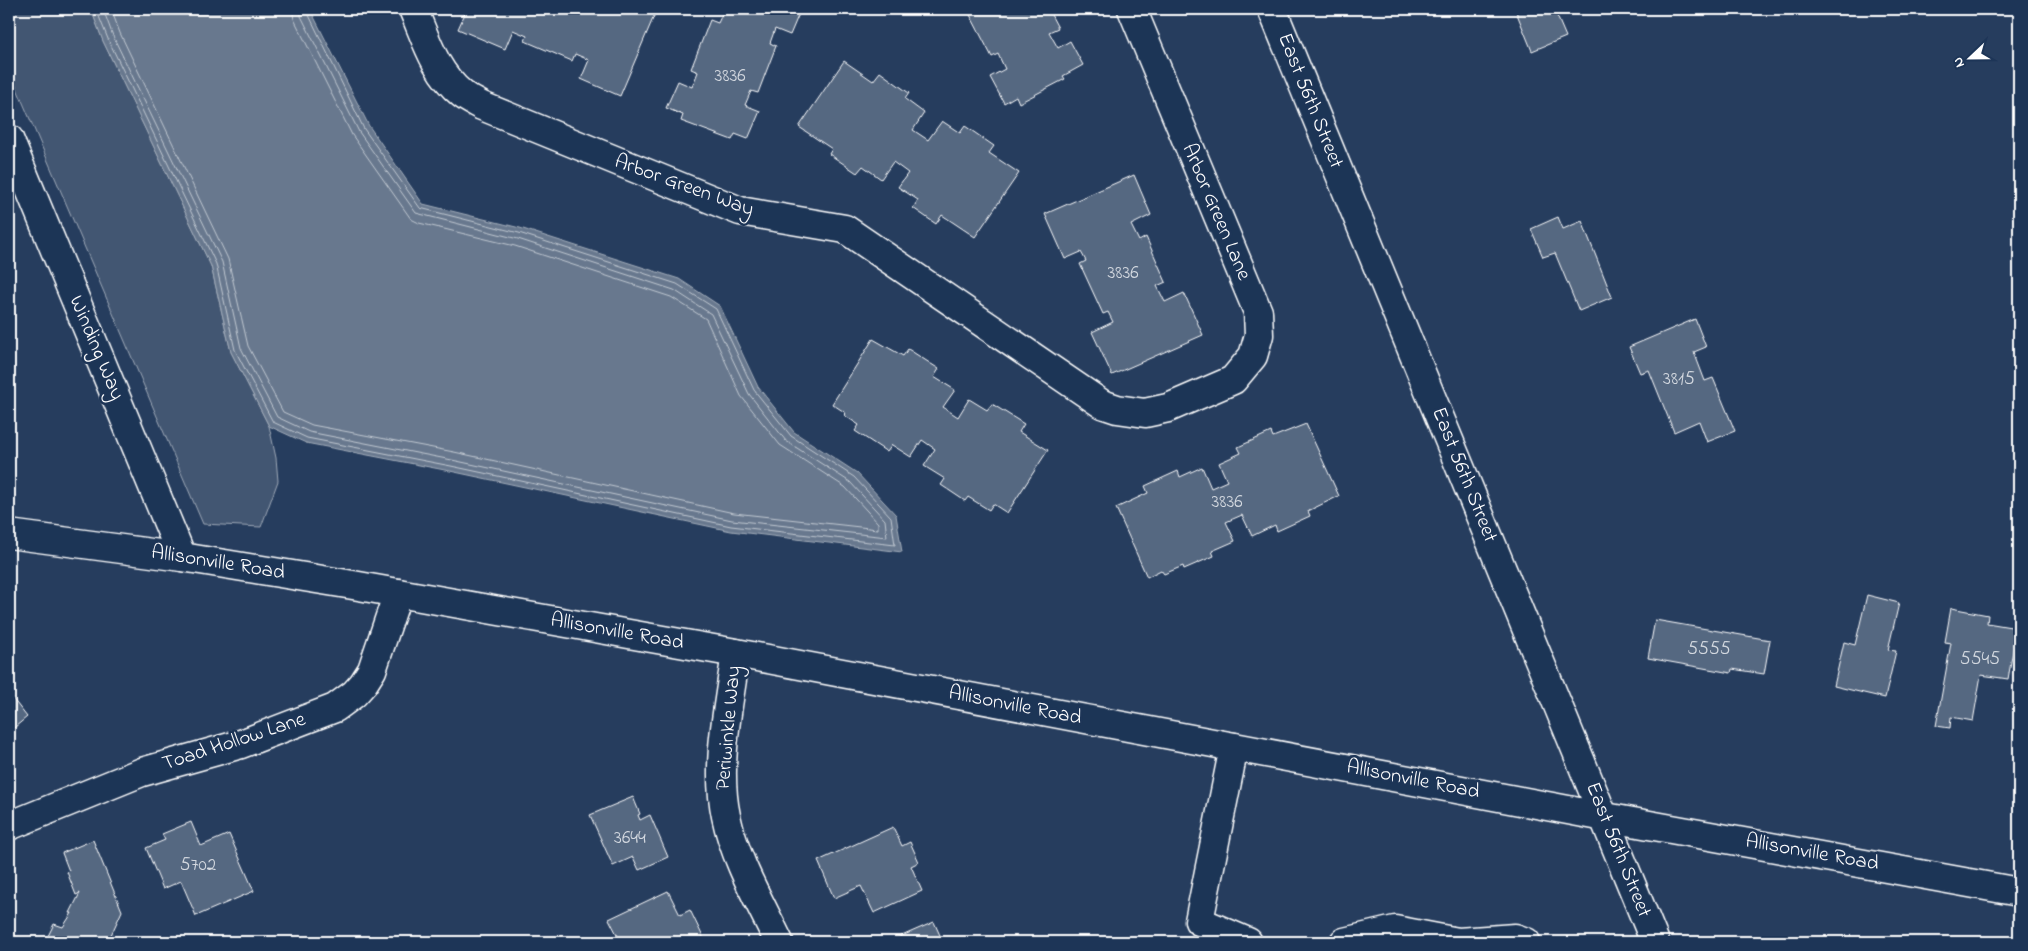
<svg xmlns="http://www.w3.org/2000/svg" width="2028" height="951" font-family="'Indie Flower',sans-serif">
	<rect width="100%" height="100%" fill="#263d5e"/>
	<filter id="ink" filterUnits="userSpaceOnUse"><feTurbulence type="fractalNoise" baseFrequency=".02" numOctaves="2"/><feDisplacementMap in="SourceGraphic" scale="10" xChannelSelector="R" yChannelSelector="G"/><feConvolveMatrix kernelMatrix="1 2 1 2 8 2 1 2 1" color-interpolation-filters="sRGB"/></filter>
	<g filter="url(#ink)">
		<!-- green -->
		<path fill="#425672" stroke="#a0aab8" d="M9 9H91L103 41 211 266 231 352 269 426 276 458 278 481 261 527 203 524 9 70Z"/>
		<!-- water -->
		<path fill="#67788e" stroke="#a4aebb" d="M91 9H310L369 126 423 204 520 228 679 279 720 306 758 387 794 432 857 473 896 515 902 552 731 531 450 471 306 443 269 426 231 352 211 266 103 41Z"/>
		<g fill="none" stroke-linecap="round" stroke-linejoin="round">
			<!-- shore -->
			<path stroke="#c2c9d2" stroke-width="1" d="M96 9 108 39 216 264 235 350 273 422 307 438 451 466 731 526 895 545 891 517 854 477 791 436 754 390 716 309 677 284 519 233 420 208 364 129 306 9
				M103 9 113 36 222 262 241 348 277 417 309 432 452 460 732 520 887 537 885 520 850 482 786 441 749 394 711 314 674 290 518 239 416 213 359 132 301 16 300 9
				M111 9 120 33 228 259 248 346 283 412 312 425 454 452 734 513 878 529V523L845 487 780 445 741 396 706 319 671 297 515 246 419 223 411 219 352 135 294 19 292 9"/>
		</g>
		<!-- building -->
		<path fill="#556781" stroke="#fff" d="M467 9H657L620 96 581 79 589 60 575 54 572 61 525 41 527 36 513 30 505 49 458 29Z
			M720 9H801L790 35 775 29 770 43 776 46 758 93 751 91 745 105 760 111 748 139 735 134 732 140 681 121 683 115 666 108 678 81 692 87 698 72 691 69 710 20 718 23 724 10Z
			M973 9H1048L1058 28 1049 32 1058 48 1070 41 1083 65 1063 76 1065 79 1019 103 1016 96 1004 103 990 77 1005 69 998 54 992 57 968 11Z
			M1515 9H1554L1566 37 1532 51Z
			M844 61 873 81 880 72 909 93 905 99 924 113 913 130 928 140 942 121 960 133 965 126 994 146 989 153 1019 173 975 237 942 215 936 224 913 208 918 200 898 187 908 173 893 162 881 179 863 166 857 173 829 154 832 149 799 127Z
			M1134 175 1151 215 1131 225 1139 241 1146 237 1166 282 1157 286 1165 302 1184 293 1203 335 1112 375 1092 332 1113 322 1108 312 1103 314 1080 264 1086 261 1081 252 1065 259 1045 214Z
			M1558 217 1563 229 1582 221 1612 297 1579 311 1555 253 1543 257 1531 229Z
			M1695 319 1706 347 1694 352 1705 381 1713 378 1735 431 1707 442 1699 421 1674 432 1649 370 1640 373 1629 347Z
			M873 339 903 356 908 349 939 369 934 377 955 390 943 407 958 417 969 399 987 410 992 404 1024 424 1019 432 1048 450 1007 513 993 504 989 510 968 497 965 501 941 485 945 479 924 466 935 449 922 440 911 457 892 445 887 452 855 431 859 425 844 415 846 413 832 404Z
			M1306 424 1339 496 1308 511 1310 516 1277 531 1275 525 1252 536 1242 515 1226 522 1235 541 1212 551 1214 556 1184 569 1183 566 1164 574 1161 570 1147 577 1116 508 1148 493 1145 486 1178 471 1180 477 1202 467 1211 488 1227 481 1219 463 1241 453 1238 447 1271 432 1273 437Z
			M1867 595 1899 603 1888 650 1896 651 1885 698 1834 686 1844 642 1855 645Z
			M1951 608 1988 615 1987 623 2017 628 2008 679 1981 675 1973 721 1951 717 1950 728 1936 726 1951 643 1945 642Z
			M1655 620 1770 640 1764 674 1732 669 1731 673 1648 658Z
			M9 694 27 717 9 732Z
			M633 797 640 814 638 815 640 820 650 815 668 857 639 870 633 857 613 866 590 815Z
			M191 822 201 846 229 834 254 891 196 916 181 881 163 889 146 848 165 840 162 834Z
			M893 827 902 846 910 842 919 862 911 866 922 891 874 913 861 886 834 898 818 861Z
			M93 840 122 911 111 935 124 942H51L46 940 54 924 63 927 72 913H70L80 893 76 895 67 872 69 871 62 853Z
			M668 891 680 915 690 910 704 939 698 942H621L609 919Z
			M934 922 943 942H888Z"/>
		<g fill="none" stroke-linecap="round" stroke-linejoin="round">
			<defs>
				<path id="minor" d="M413 9C426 39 435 72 462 94 468 99 475 102 482 106L740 211 845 229 1102 404 1117 409 1145 413 1168 408 1233 380 1253 356 1259 335 1258 312 1132 9
					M1272 9 1655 942
					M9 139 182 557
					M736 653C729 704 715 765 726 816 735 860 760 902 779 942
					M1234 747 1199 921 1248 942
					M9 826 142 772 241 744 335 708 354 694 363 684 372 670 398 593
					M1344 942 1395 930 1458 942
					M1458 942 1515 938 1526 942"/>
				<path id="major" d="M9 534 182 557 353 585 736 653 1605 817 2019 892"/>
			</defs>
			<!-- minor casing -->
			<use href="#minor" stroke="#fff" stroke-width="31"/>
			<!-- major casing -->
			<use href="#major" stroke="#fff" stroke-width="31"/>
			<!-- minor -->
			<use href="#minor" stroke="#1d3557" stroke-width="28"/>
			<!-- major -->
			<use href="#major" stroke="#1d3557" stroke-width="28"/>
		</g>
	</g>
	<g text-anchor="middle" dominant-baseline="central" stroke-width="5" stroke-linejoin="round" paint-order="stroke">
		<!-- number labels -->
		<g font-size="19" fill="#d4d9e0">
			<text x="730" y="76">3836</text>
			<text x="1123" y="273">3836</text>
			<text x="1679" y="379">3815</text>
			<text x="1227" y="502">3836</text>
			<text x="1709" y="649">5555</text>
			<text x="1980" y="659">5545</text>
			<text x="630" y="838">3644</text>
			<text x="198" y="865">5702</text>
		</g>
		<!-- street labels -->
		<g font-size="21" fill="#fff" stroke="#1d3557">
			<text transform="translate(1310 101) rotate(68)">East 56th Street</text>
			<text transform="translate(684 186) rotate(20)">Arbor Green Way</text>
			<text transform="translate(1216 212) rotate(67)">Arbor Green Lane</text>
			<text transform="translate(96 348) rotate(67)">Winding Way</text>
			<text transform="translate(1464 475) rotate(68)">East 56th Street</text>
			<text transform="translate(218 563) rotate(9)">Allisonville Road</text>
			<text transform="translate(617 632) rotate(10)">Allisonville Road</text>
			<text transform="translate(1015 706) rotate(11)">Allisonville Road</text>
			<text transform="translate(729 728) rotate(-85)">Periwinkle Way</text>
			<text transform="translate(234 742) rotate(-18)">Toad Hollow Lane</text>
			<text transform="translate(1413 780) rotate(11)">Allisonville Road</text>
			<text transform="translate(1618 850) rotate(68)">East 56th Street</text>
			<text transform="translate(1812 853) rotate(10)">Allisonville Road</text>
		</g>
	</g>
	<!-- margin -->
	<rect width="2028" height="951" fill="none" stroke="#1d3557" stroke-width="30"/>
	<rect x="15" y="15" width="1998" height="921" fill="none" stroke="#fff" stroke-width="2" filter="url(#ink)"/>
	<!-- north arrow -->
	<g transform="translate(1970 58) rotate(248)" stroke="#1d3557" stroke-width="4" paint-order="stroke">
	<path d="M0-4L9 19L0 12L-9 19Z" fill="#ffffff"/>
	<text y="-8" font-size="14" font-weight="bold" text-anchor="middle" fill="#ffffff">N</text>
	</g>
</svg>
